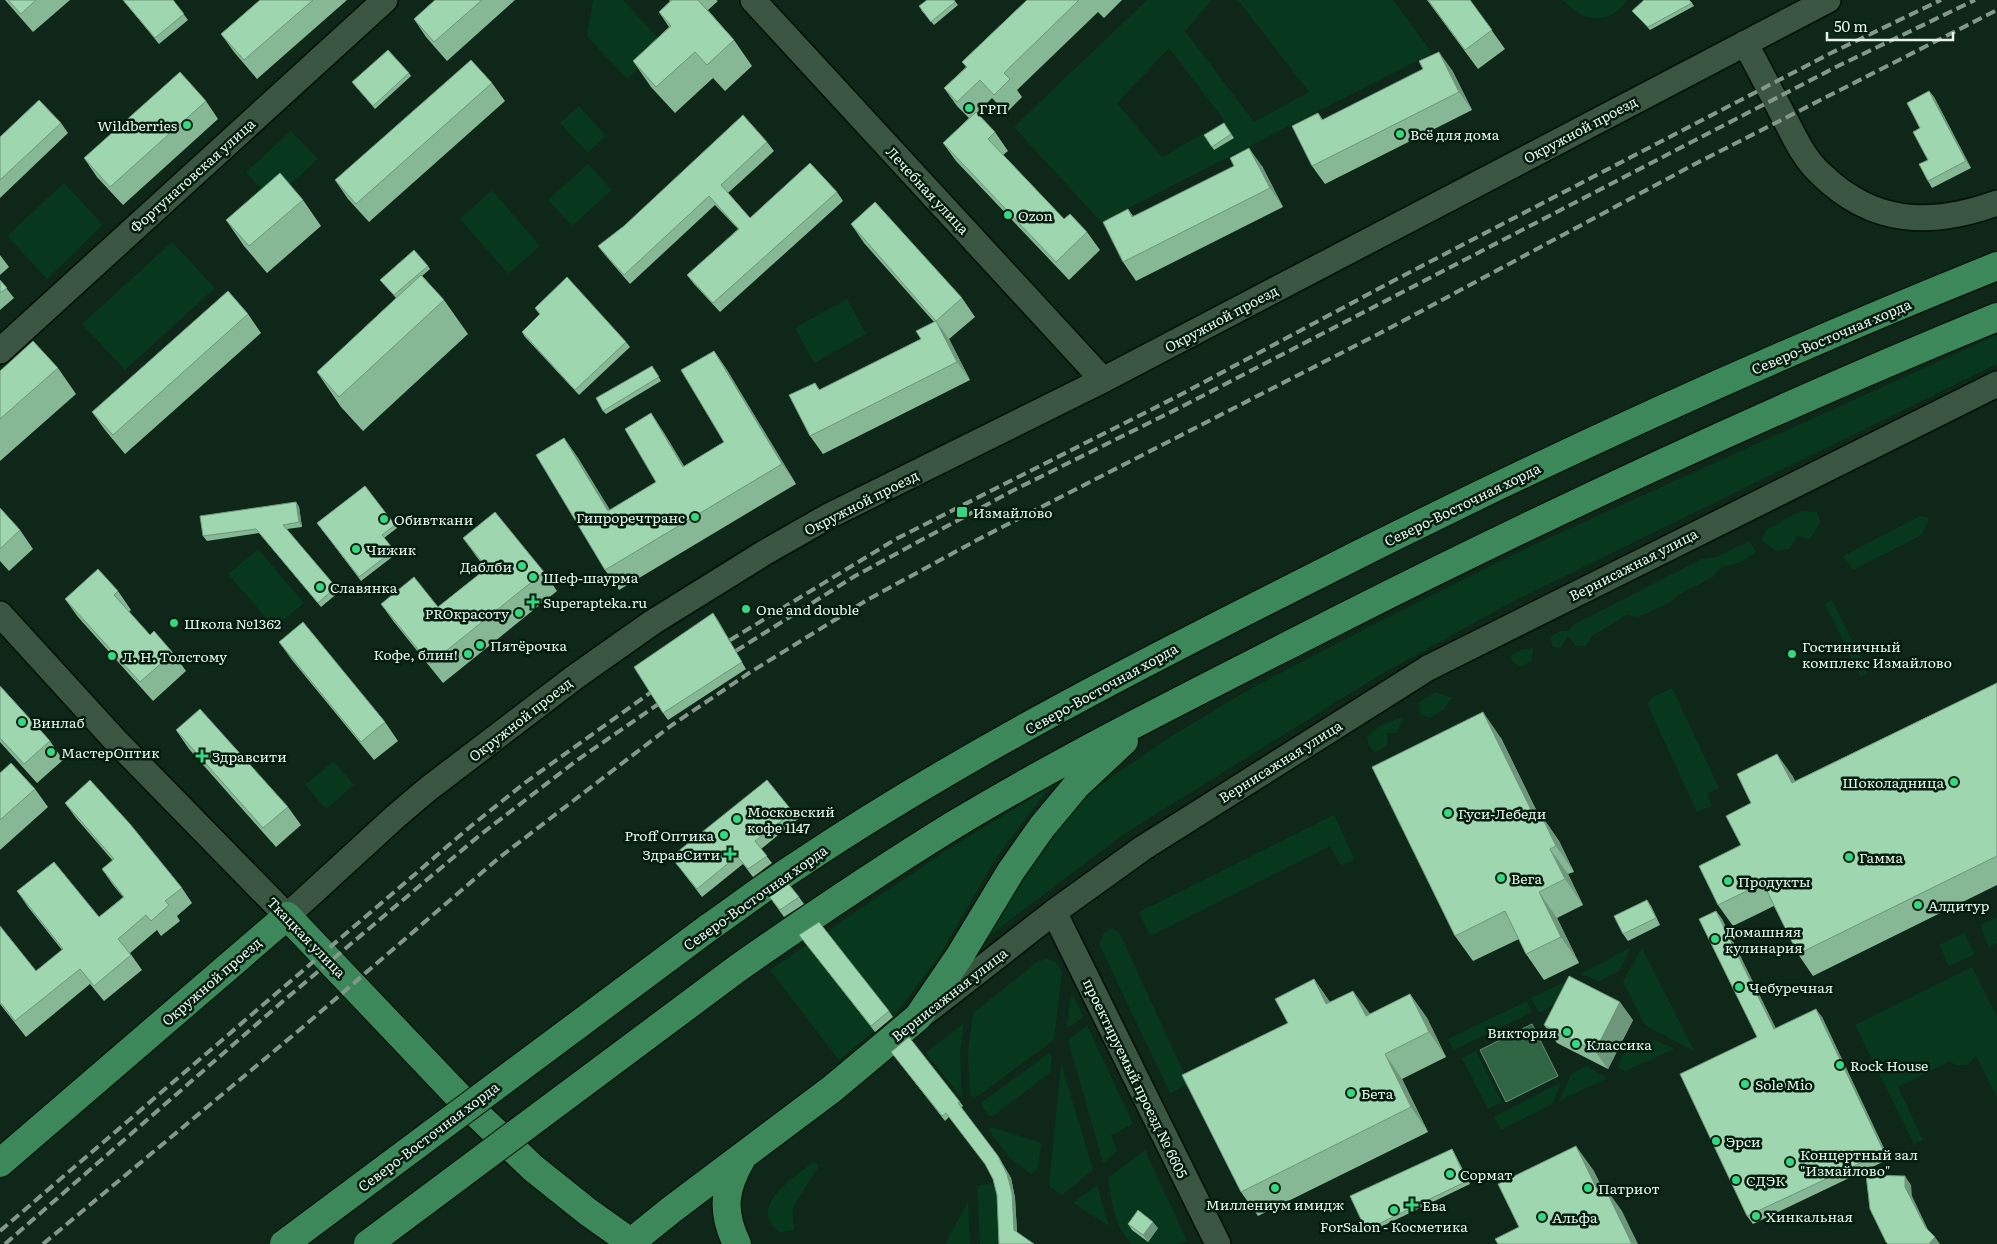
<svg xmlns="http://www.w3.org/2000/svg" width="1997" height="1244" font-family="Literata,serif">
	<rect width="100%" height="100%" fill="#0e2718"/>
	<!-- green -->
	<path fill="#07381e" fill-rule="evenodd" d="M593 0H623L664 44 627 79 587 36Z
		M1147 0H1212L1185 31 1254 122 1309 92 1238 0H1393L1432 53 1101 222 1014 127ZM1169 48 1225 121 1162 157 1117 103Z
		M1563 0H1627C1624 6 1618 11 1613 14 1592 24 1577 15 1563 0Z
		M579 106 606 136 588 153 560 123Z
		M291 131 318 159 272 201 246 172Z
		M588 164 612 190 572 226 548 200Z
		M64 183 103 225 47 279 7 236Z
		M492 190 540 246 508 274 460 219Z
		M172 242 215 288 125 370 82 324Z
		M847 299 866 334 814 363 795 328Z
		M1997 335V364L1510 603 1378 676 1124 834 989 936 1023 877 1050 840 1071 813 1096 788 1167 739 1248 690 1369 627 1531 546Z
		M1800 511 1817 512 1820 523 1810 539 1797 536 1789 549 1776 551 1762 541 1766 530Z
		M1920 516 1929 518 1922 535 1853 570 1843 556Z
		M1749 541 1756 552 1743 561 1720 568 1713 577 1678 595 1669 603 1638 617 1626 615 1592 636 1586 646H1576L1568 636 1561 648 1553 647 1550 637 1560 631H1568L1573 625 1702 559 1717 557Z
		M258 549 304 603 274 627 228 574Z
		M1832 600 1868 673 1861 677 1825 604Z
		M1534 648 1531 661 1521 667 1512 661 1511 655 1523 649Z
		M1672 688 1719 788 1707 794 1712 806 1697 812 1649 708 1648 702 1653 697Z
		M1436 692 1452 698 1444 709 1430 718 1420 714 1419 702Z
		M1402 718 1397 733H1387V746L1375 752 1369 746 1367 736 1383 724Z
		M334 761 354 785 326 809 305 785Z
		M1050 787 1014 833 994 861 940 955 897 1012 839 1060 770 970 947 850Z
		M1334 815 1353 856V860L1343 865 1339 863 1330 846 1150 936 1139 912Z
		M1997 917V943L1989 947 1980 925Z
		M1112 928 1120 934 1189 1084 1170 1093 1100 946C1101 936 1103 932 1112 928Z
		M1964 933 1975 954 1949 966 1939 945Z
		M1631 947 1619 971 1599 981 1581 974Z
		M1642 948 1695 1052 1645 1025 1623 981Z
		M1046 959 1056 961 1062 972 1054 1040 978 1096 973 1097 970 1095 968 1051 973 1013 1037 962Z
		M1972 967 1997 1017V1098L1976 1056 1967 1065H1955L1950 1061 1898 1087 1923 1140 1914 1144 1855 1025Z
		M1562 983 1576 992 1539 1013 1531 998Z
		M1074 996 1083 1017 1071 1026H1067L1071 997Z
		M1527 1001 1532 1012 1454 1050 1448 1039Z
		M964 1023 960 1052 962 1098 926 1053Z
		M1087 1025 1133 1124 1111 1135 1117 1151 1103 1163 1068 1040Z
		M1653 1039 1674 1049 1626 1071 1618 1067 1624 1053Z
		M1476 1051 1502 1102 1488 1109 1462 1058Z
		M1049 1053 1052 1056 1050 1073 993 1116H989L982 1106V1102Z
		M1061 1066H1062L1093 1170 1062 1195 1049 1186Z
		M1587 1066 1607 1078 1559 1101 1571 1074Z
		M1561 1082 1552 1104 1501 1130 1494 1117Z
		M992 1127 1041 1143 1038 1169 1031 1174 1012 1160 988 1130Z
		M1145 1150 1187 1241 1179 1244H1132C1114 1228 1112 1201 1108 1178Z
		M814 1162 819 1165C812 1180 799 1193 793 1210 792 1216 794 1224 794 1230L780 1232C744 1209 796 1175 814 1162Z
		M996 1184 1002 1239 996 1244H980L977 1187 980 1185Z
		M1097 1185 1109 1226 1073 1203Z
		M968 1202 970 1244H945Z"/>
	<!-- water -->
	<path fill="#2f6543" stroke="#669075" d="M1532 1024 1558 1076 1506 1102 1480 1050Z"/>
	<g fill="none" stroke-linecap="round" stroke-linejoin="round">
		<defs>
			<path id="minor" d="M753 0 1103 380
				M1745 43C1758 67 1771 92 1784 117 1794 136 1804 159 1821 174 1873 225 1931 227 1997 203
				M0 351 385 0
				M0 614 115 740 287 916 395 817 428 789 575 677 653 622 764 553 827 517 1103 380 1828 0
				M1054 912 1218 1244
				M926 1012 1054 912 1143 848 1428 668 1997 384"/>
			<path id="major" d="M708 928C738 907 767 885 798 865 955 760 1125 672 1294 587 1523 470 1758 362 1997 266
				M738 968C808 919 879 871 952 826 1078 750 1211 685 1342 618 1556 510 1775 408 1997 317
				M0 1163 287 916 463 1101 533 1168 588 1212 633 1244
				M629 1244 671 1210 832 1089 918 1017 959 957 1011 871 1042 827 1076 786 1124 741
				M737 1244C721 1211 724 1189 742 1158"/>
		</defs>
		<!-- minor casing -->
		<use href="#minor" stroke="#001004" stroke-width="28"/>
		<!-- major casing -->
		<use href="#major" stroke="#001004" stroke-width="30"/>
		<!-- minor -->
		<use href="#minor" stroke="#3b5543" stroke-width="25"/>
		<!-- major -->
		<use href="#major" stroke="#3d885b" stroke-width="28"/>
		<!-- rail -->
		<path stroke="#83978a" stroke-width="4" stroke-dasharray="10 5" stroke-linecap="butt" d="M717 648 896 539 1178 396 1393 281 1831 53 1941 0
			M723 659 855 576 1012 491 1183 406 1838 66 1975 0
			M0 1231 471 826 526 782 661 685
			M5 1244 282 1002 480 835 576 761 670 696
			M43 1244 303 1027 500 857 672 725 749 673 867 600 977 540 1388 329 1693 165 1997 10"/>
		<defs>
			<path id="major-bridge" d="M284 1244 708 928
				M368 1244 738 968"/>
		</defs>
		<!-- major-bridge casing -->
		<use href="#major-bridge" stroke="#001004" stroke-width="30" stroke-linecap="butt"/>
		<!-- major-bridge -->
		<use href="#major-bridge" stroke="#3d885b" stroke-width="28"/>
	</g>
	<!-- wall -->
	<path fill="#87b896" d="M5 0H70L33 32Z
		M123 0H173L188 20 159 44Z
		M260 0H347L257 79 234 52 221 34Z
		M435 0H515L447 61 426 37 414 19Z
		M669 0H716L718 1 708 10 734 40 752 66 725 91 713 78 675 113 651 87 633 61 669 27 659 12 670 1Z
		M954 0 958 5 934 25 921 10Z
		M1027 0H1122L1104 18 1098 12 1017 90 1022 97 1006 113 992 98 977 113 995 132 1008 151 1003 155 1064 219 1087 232 1100 250 1069 280 956 161 943 143 969 118 957 106 944 88 966 67 962 62Z
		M1427 0H1470L1505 49 1478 69Z
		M1692 3 1694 6 1650 30 1632 11Z
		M1452 70 1472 110 1325 184 1312 166 1318 113 1323 120Z
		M409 73 411 76 375 109 352 82Z
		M492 83 505 101 369 222 348 199 335 180Z
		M1929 91 1934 97 1971 168 1932 188 1928 181V160L1920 128Z
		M206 101 218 119 123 205 97 177 84 158Z
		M61 123 68 133 0 198V137Z
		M1224 123 1234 138 1214 150 1204 135Z
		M767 142 774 151 728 193 750 218 837 192 843 201 720 312 694 284 687 275 738 229 715 205 630 284 605 255 598 246Z
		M1262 166 1283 207 1136 281 1123 262 1128 209 1133 216Z
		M303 200 321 226 267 273 244 246 226 220Z
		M851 224 962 298 975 317 949 339 970 380 823 454 810 436 815 383 820 390 921 339 934 322 864 243Z
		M0 255 9 267 0 275Z
		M428 266 430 269 422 276 444 300 468 334 363 431 341 407 317 372 396 298 380 280Z
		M0 280 14 298 0 310Z
		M535 308 626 342 630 347 579 395 525 337 522 332 540 315Z
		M248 314 261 333 125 454 105 430 92 412Z
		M714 351 727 370 796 484 619 590 605 570 564 438 578 458 610 510 656 482 651 413 664 433 684 466 724 442Z
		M652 366 661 381 606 414 603 411Z
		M58 368 76 394 0 461V371Z
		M365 486 397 528 384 538 396 554 361 581 317 523Z
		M296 502 299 507 302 527 287 529 339 592 321 607 259 533 207 541 203 536Z
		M0 508 20 530 33 549 9 571 0 561Z
		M463 538 544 572 557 591 443 683 394 622 381 604 438 607 486 569 476 556Z
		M118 591 131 610 129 612 150 635 173 653 186 671 153 701 78 617 65 599Z
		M713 613 746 669 668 720 663 713Z
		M279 642 385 722 398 741 374 760 292 660Z
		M1997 683V885L1813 976 1798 954 1774 906 1733 926 1718 905 1741 845 1792 775 1795 781Z
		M0 686 50 741 63 760 37 783 0 742Z
		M176 730 288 807 301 825 276 847 189 749Z
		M1501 738 1539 816 1541 815 1559 841 1574 872 1568 874 1583 905 1557 918 1579 963 1544 980 1526 954 1519 939 1473 961 1455 936Z
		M0 773 35 789 48 807 0 850Z
		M65 803 182 888 192 903 177 916 180 921 161 936 157 930 130 953 142 970 104 1001 90 984 26 1037 0 1004V926L36 971 62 950 28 907 17 891 99 917 123 897 113 885 102 869 113 861 76 818Z
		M793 812 798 819 761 849 772 863 753 877 743 864 702 897 671 857Z
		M768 895 799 897 804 904 784 917Z
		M1647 900 1651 906 1660 925 1628 941 1623 934Z
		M1716 911 1722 919 1776 1029 1822 1017 1889 1159 1753 1224 1747 1216 1757 1037Z
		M799 935 889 1011 893 1017 875 1032Z
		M1314 979 1330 1002 1370 1014 1410 994 1427 1018 1446 1057 1402 1079 1428 1132 1258 1216 1241 1192 1288 1023Z
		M1633 1020 1608 1069 1557 1043 1544 1025Z
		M895 1057 960 1102 963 1106 961 1108 1001 1161 1011 1178 1015 1198 1017 1232 999 1244 997 1195 993 1179 986 1165 949 1117 945 1121Z
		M1452 1149 1470 1184 1368 1233 1366 1230Z
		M1128 1224 1158 1228 1148 1242 1132 1230Z"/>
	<!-- shaded-wall -->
	<path fill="#6e967a" d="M1439 52 1452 70 1472 110 1459 92Z
		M1929 91 1934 97 1971 168 1966 161Z
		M1249 148 1262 166 1283 207 1270 188Z
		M936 321 949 339 970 380 957 362Z
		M714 351 727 370 796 484 782 464Z
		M651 413 664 433 696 486 683 467Z
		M564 438 578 458 622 530 608 511Z
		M296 502 299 507 302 527 299 522Z
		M713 613 718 620 746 669 742 662Z
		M1483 712 1501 738 1553 844 1535 818Z
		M1777 754 1792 775 1806 804 1792 783Z
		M1541 815 1559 841 1574 872 1556 846Z
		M1550 849 1568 874 1583 905 1565 879Z
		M1539 892 1557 918 1579 963 1561 937Z
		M1647 900 1651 906 1660 925 1656 918Z
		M1716 911 1722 919 1780 1037 1774 1029Z
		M1314 979 1331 1004H1326Z
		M1353 991 1371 1015 1366 1016Z
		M1410 994 1427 1018 1446 1057 1429 1032Z
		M1620 1002 1633 1020 1608 1069 1595 1051Z
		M1816 1009 1822 1017 1889 1159 1884 1152Z
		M1385 1054 1402 1079 1428 1132 1411 1107Z
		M1576 1146 1594 1171 1615 1214 1597 1189Z
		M1452 1149 1454 1152 1470 1184 1467 1181Z
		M998 1156 1011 1178 1015 1198 1017 1234 1014 1230Z
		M1905 1176 1911 1185 1912 1196 1932 1238 1926 1228 1905 1187Z
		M1604 1186 1622 1211 1638 1244H1632Z
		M1153 1222 1158 1228 1148 1242 1143 1235Z
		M1935 1237 1940 1244H1929Z"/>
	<!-- building -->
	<path fill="#9dd6af" stroke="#6e967a" d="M8 0H36L21 14Z
		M123 0H173L184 14 155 38Z
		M260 0H313L244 60 221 34Z
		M435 0H482L434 42 414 19Z
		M672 0H698L734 40 707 65 695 52 656 87 633 61 671 26 659 12Z
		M927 0H954L955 2 931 22 919 6Z
		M1027 0H1079L1004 73 1010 79 994 95 980 80 957 102 944 88 967 67 962 62Z
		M1428 0H1470L1492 30 1465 50Z
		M1644 0H1689L1692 3 1648 27 1632 11Z
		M388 50 409 73 373 106 352 82Z
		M1439 52 1459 92 1312 166 1292 126 1318 113 1322 120 1423 69 1419 61Z
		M471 60 492 83 356 204 335 180Z
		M180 72 206 101 110 187 84 158Z
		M1929 91 1966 161 1928 181 1919 164 1928 160 1913 132 1920 128 1907 103Z
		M39 100 61 123 0 180V137Z
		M976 112 995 132 988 139 1064 219 1070 214 1087 232 1056 262 943 143Z
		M743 115 767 142 721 185 750 218 810 163 837 192 713 303 687 275 739 229 709 196 624 275 598 246 624 226Z
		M1224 123 1231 134 1212 147 1204 135Z
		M1249 148 1270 188 1123 262 1103 222 1128 209 1132 217 1234 166 1230 158Z
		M280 173 303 200 249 246 226 220Z
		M875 202 962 298 936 321 851 224Z
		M414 250 428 266 394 295 380 280Z
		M421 275 444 300 339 397 317 372Z
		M567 277 626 342 575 390 522 332 540 314 535 308Z
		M0 280 7 288 0 293Z
		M228 291 248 314 113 435 92 412Z
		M936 321 957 362 810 436 789 395 815 383 819 390 921 339 916 331Z
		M33 341 58 368 0 419V371Z
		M714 351 782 464 605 570 536 455 564 438 608 511 656 482 625 429 651 413 683 467 724 442 681 370Z
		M652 366 659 377 603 411 596 398Z
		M365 486 395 525 382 535 394 550 359 577 317 523Z
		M296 502 299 522 283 525 336 587 318 603 256 529 203 536 200 516Z
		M0 508 20 530 0 549Z
		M495 512 544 572 430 664 381 604 414 577 438 607 487 568 463 538Z
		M98 569 118 591 114 595 150 635 154 631 173 653 140 682 65 599Z
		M713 613 742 662 663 713 634 667Z
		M303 622 385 722 361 742 279 642Z
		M1997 683V856L1798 954 1763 883 1718 905 1699 866 1741 845 1726 816 1751 803 1737 774 1777 754 1792 783Z
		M0 686 50 741 24 764 0 738Z
		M200 709 288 807 263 828 176 730Z
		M1483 712 1535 818 1541 815 1556 846 1550 849 1565 879 1539 892 1561 937 1526 954 1505 911 1455 936 1372 767Z
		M11 763 35 789 0 820V773Z
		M90 780 130 824 182 888 165 901 169 905 151 921 146 915 118 939 131 955 94 986 80 969 15 1021 0 1002V926L36 971 63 949 17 891 54 862 99 917 124 897 102 869 114 859 65 803Z
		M767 780 793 812 755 841 767 856 748 869 737 856 697 889 671 857Z
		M787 882 799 897 780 910 768 895Z
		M1647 900 1656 918 1623 934 1614 916Z
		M1716 911 1774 1029 1816 1009 1884 1152 1747 1216 1680 1074 1757 1037 1699 919Z
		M819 922 889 1011 871 1026 799 935Z
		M1569 976 1620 1002 1595 1051 1544 1025Z
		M1314 979 1326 1004 1353 991 1366 1016 1410 994 1429 1032 1385 1054 1411 1107 1241 1192 1182 1075 1288 1023 1275 999Z
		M909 1037 960 1102 958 1103 998 1156 1007 1174 1012 1193 1014 1230 1034 1244H999L997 1195 993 1179 985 1164 946 1113 942 1116 891 1052Z
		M1576 1146 1597 1189 1604 1186 1632 1244H1498L1495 1239 1519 1227 1498 1184Z
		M1452 1149 1467 1181 1366 1230 1350 1196Z
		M1866 1175 1905 1176V1187L1926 1228 1935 1237 1929 1244H1888L1886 1242 1870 1209Z
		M1138 1210 1153 1222 1143 1235 1128 1224Z"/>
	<!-- markers -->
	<g fill="#35d881" stroke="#051d0f" stroke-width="2">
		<circle cx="969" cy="108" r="5"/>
		<circle cx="187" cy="125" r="5"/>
		<circle cx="1400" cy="134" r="5"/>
		<circle cx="1008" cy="215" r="5"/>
		<rect x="956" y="506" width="12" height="12" rx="2.5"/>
		<circle cx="695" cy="517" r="5"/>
		<circle cx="384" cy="519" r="5"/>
		<circle cx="356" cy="549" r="5"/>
		<circle cx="522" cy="566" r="5"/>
		<circle cx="533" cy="577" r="5"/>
		<circle cx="320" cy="587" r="5"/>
		<path d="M530.5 594.5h5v5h5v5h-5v5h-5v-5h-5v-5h5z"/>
		<circle cx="746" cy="609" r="5"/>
		<circle cx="519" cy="613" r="5"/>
		<circle cx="174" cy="623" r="5"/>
		<circle cx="480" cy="645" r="5"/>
		<circle cx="468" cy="654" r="5"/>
		<circle cx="1792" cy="654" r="5"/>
		<circle cx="112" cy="656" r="5"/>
		<circle cx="22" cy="722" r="5"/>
		<circle cx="51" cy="752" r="5"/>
		<path d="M199.5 748.5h5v5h5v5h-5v5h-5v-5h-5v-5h5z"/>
		<circle cx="1954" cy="782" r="5"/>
		<circle cx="1448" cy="813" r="5"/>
		<circle cx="737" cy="819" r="5"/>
		<circle cx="724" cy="835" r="5"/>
		<path d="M727.5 846.5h5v5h5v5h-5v5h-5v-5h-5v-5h5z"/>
		<circle cx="1849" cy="857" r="5"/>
		<circle cx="1501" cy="878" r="5"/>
		<circle cx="1728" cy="881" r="5"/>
		<circle cx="1918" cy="905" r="5"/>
		<circle cx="1715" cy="939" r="5"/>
		<circle cx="1739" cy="987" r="5"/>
		<circle cx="1567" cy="1032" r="5"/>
		<circle cx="1576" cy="1044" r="5"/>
		<circle cx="1840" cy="1065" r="5"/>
		<circle cx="1745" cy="1084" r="5"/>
		<circle cx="1351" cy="1093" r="5"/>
		<circle cx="1716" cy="1141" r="5"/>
		<circle cx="1790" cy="1162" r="5"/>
		<circle cx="1450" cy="1174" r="5"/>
		<circle cx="1736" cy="1180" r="5"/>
		<circle cx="1275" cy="1188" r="5"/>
		<circle cx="1588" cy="1188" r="5"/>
		<path d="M1409.5 1197.5h5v5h5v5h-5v5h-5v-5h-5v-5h5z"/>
		<circle cx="1394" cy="1210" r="5"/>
		<circle cx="1756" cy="1216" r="5"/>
		<circle cx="1542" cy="1217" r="5"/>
	</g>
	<g text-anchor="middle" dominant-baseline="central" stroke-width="5" stroke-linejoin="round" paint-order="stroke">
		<!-- poi labels -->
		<g font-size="14" fill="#e6f5ea" stroke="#051d0f" text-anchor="start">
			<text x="979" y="108">ГРП</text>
			<text x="177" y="125" text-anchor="end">Wildberries</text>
			<text x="1410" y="134">Всё для дома</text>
			<text x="1018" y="215">Ozon</text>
			<text x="973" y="512">Измайлово</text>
			<text x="685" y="517" text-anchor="end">Гипроречтранс</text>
			<text x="394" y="519">Обивткани</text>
			<text x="366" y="549">Чижик</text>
			<text x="512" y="566" text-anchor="end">Даблби</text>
			<text x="543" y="577">Шеф-шаурма</text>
			<text x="330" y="587">Славянка</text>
			<text x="543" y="602">Superapteka.ru</text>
			<text x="756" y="609">One and double</text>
			<text x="509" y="613" text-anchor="end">PROкрасоту</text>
			<text x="184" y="623">Школа №1362</text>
			<text x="490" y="645">Пятёрочка</text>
			<text x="1802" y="646">Гостиничный<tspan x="1802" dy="16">комплекс Измайлово</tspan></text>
			<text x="458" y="654" text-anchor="end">Кофе, блин!</text>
			<text x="122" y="656">Л. Н. Толстому</text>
			<text x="32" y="722">Винлаб</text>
			<text x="61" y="752">МастерОптик</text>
			<text x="212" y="756">Здравсити</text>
			<text x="1944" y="782" text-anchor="end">Шоколадница</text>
			<text x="747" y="811">Московский<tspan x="747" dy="16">кофе 1147</tspan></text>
			<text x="1458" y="813">Гуси-Лебеди</text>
			<text x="714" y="835" text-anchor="end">Proff Оптика</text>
			<text x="720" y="854" text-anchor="end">ЗдравСити</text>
			<text x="1859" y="857">Гамма</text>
			<text x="1511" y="878">Вега</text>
			<text x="1738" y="881">Продукты</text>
			<text x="1928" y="905">Алдитур</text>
			<text x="1725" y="931">Домашняя<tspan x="1725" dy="16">кулинария</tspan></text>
			<text x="1749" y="987">Чебуречная</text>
			<text x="1557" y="1032" text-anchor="end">Виктория</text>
			<text x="1586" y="1044">Классика</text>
			<text x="1850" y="1065">Rock House</text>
			<text x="1755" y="1084">Sole Mio</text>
			<text x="1361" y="1093">Бета</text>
			<text x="1726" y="1141">Эрси</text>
			<text x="1800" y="1154">Концертный зал<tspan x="1800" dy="16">"Измайлово"</tspan></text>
			<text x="1460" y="1174">Сормат</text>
			<text x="1746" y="1180">СДЭК</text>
			<text x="1598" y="1188">Патриот</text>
			<text x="1275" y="1204" text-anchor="middle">Миллениум имидж</text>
			<text x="1422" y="1205">Ева</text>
			<text x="1766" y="1216">Хинкальная</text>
			<text x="1552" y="1217">Альфа</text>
			<text x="1394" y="1226" text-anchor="middle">ForSalon - Косметика</text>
		</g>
		<!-- street labels -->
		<g font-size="14" fill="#e6f5ea" stroke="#051d0f">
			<text transform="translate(1580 129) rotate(-28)">Окружной проезд</text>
			<text transform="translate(192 175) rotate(-42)">Фортунатовская улица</text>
			<text transform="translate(928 190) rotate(47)">Лечебная улица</text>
			<text transform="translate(1221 318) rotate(-28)">Окружной проезд</text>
			<text transform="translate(1831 336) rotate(-23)">Северо-Восточная хорда</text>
			<text transform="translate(861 502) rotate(-27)">Окружной проезд</text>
			<text transform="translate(1462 504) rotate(-26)">Северо-Восточная хорда</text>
			<text transform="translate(1633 564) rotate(-27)">Вернисажная улица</text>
			<text transform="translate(1101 688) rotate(-29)">Северо-Восточная хорда</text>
			<text transform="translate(520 719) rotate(-38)">Окружной проезд</text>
			<text transform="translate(1280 761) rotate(-32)">Вернисажная улица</text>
			<text transform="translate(755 897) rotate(-35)">Северо-Восточная хорда</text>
			<text transform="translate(307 937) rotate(46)">Ткацкая улица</text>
			<text transform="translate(211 981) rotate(-41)">Окружной проезд</text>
			<text transform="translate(949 994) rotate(-38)">Вернисажная улица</text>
			<text transform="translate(1136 1078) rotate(64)">проектируемый проезд № 6605</text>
			<text transform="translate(428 1136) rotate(-37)">Северо-Восточная хорда</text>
		</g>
	</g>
	<!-- scale -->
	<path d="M1827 32v8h126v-8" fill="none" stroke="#e6f5ea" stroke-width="2.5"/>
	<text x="1834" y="32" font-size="15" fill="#e6f5ea" stroke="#051d0f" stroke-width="4" paint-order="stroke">50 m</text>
</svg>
